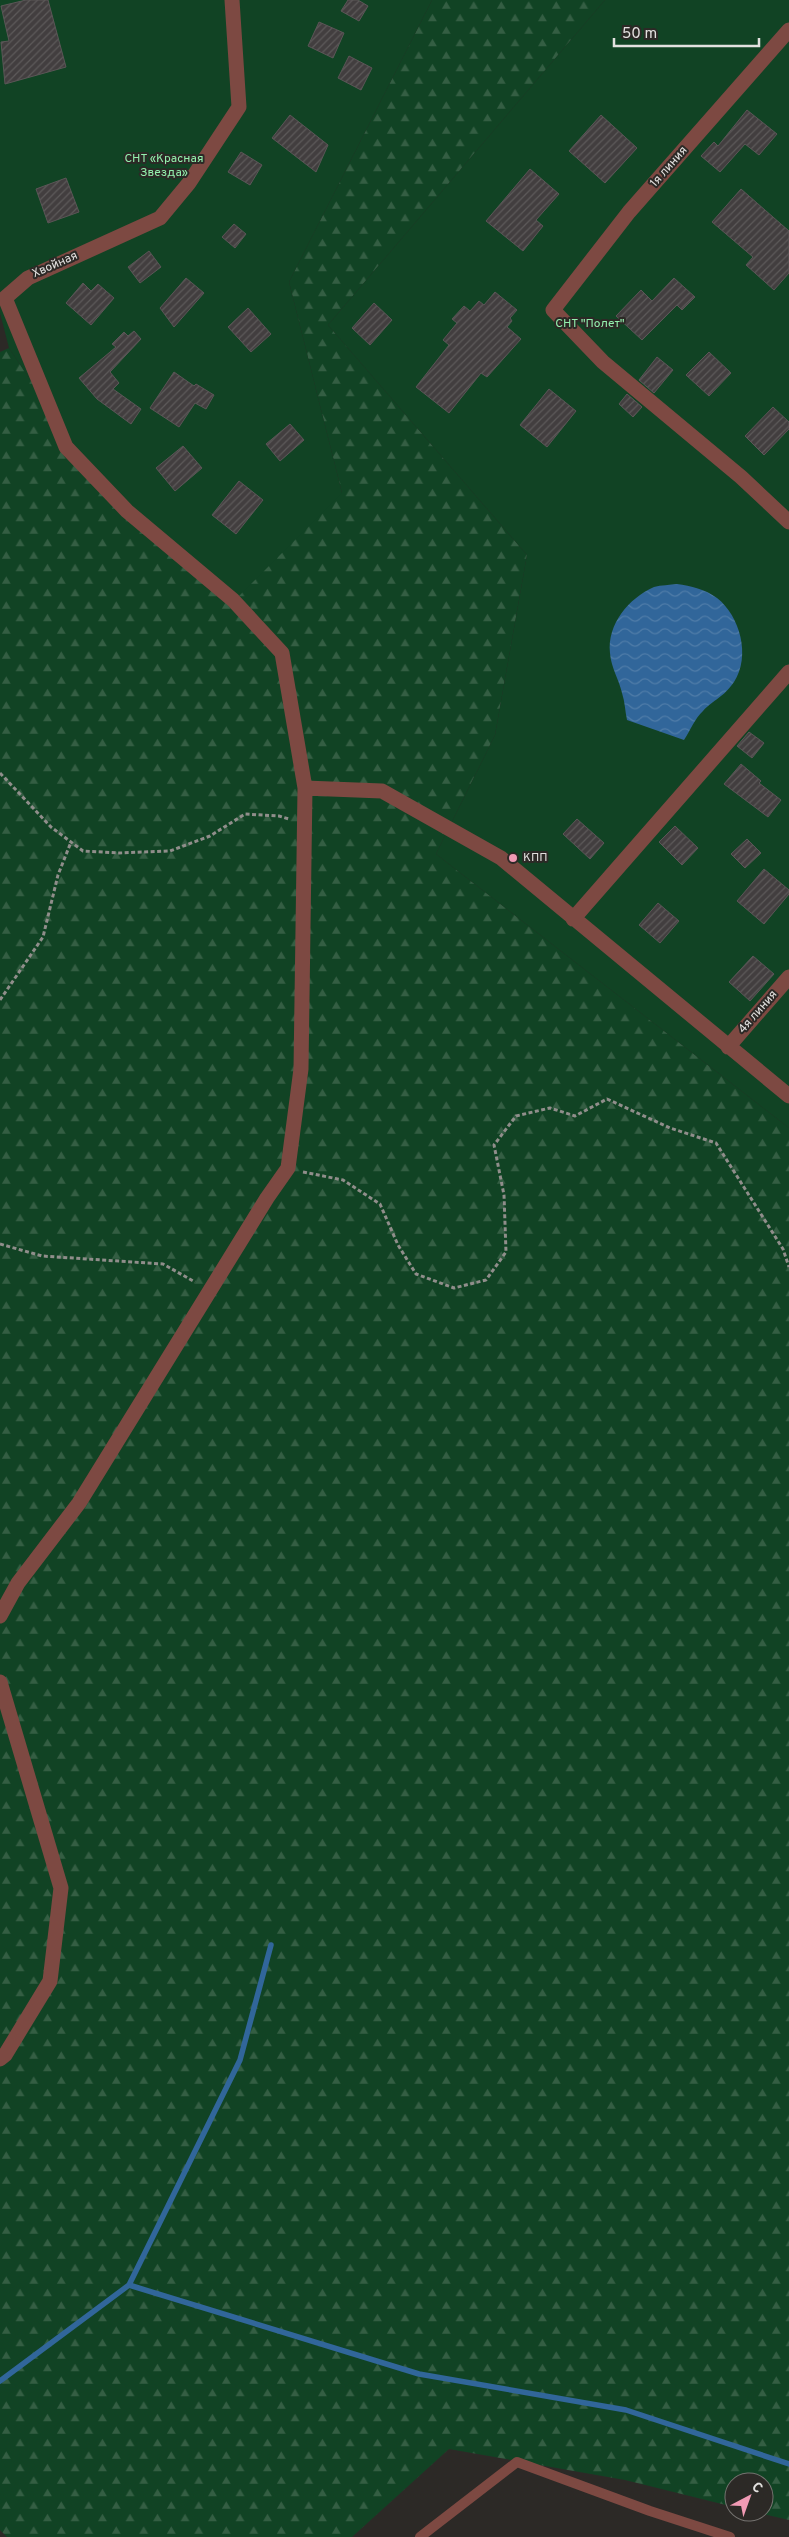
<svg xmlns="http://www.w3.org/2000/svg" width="789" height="2537" font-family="Overpass,sans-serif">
	<defs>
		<pattern id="forest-firs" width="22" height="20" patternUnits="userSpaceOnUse" patternTransform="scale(1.25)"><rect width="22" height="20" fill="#114324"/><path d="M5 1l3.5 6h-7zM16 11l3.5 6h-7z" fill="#345e43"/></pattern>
		<pattern id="water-waves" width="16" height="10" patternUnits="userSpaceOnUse" patternTransform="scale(1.25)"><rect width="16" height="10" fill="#31669a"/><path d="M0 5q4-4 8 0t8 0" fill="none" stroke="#4f7ca8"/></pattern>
		<pattern id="building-hatch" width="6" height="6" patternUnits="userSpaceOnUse" patternTransform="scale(1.25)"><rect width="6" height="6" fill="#423e3f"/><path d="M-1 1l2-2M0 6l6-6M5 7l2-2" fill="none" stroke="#5d5a5a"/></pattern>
	</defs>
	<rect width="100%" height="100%" fill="#2c2926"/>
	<!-- forest -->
	<path fill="url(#forest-firs)" d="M432 0H605L328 325 527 555 495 735 436 854 789 1128V2520L755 2512H764V2482H734V2507L625 2480 449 2449 352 2537H7L0 2530V352L9 348 111 500 342 493 289 282Z"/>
	<!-- garden -->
	<path fill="#114324" d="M0 0H432L289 282 342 493 229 606 111 500 9 348 0 313Z
		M605 0H789V1128L436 854 495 735 527 555 328 325Z"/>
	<!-- water -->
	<path fill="url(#water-waves)" d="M677 584C691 586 705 589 717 598 740 616 751 656 734 682 723 698 714 699 703 711 695 718 690 731 684 740L627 720C625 711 625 702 622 693 619 679 611 668 610 653 607 624 629 598 654 587 661 585 670 585 677 584Z"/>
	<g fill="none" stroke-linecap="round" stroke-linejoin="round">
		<!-- stream -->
		<path stroke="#31669a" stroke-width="5.5" d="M129 2285 419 2374 626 2410 789 2464
			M0 2381 129 2285 240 2060 271 1945"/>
	</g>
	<!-- building -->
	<path fill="url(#building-hatch)" stroke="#5b5657" d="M26 0H48L66 67 5 84 1 42 9 41 1 6Z
		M348 0H358L368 6 359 21 341 11Z
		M319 22 344 33 333 58 308 46Z
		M349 56 372 68 361 90 338 78Z
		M747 110 777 134 759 155 745 144 720 172 701 156 714 142 718 146Z
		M290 115 328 145 316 172 272 138Z
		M601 115 637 148 605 183 569 151Z
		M241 152 262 165 250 185 228 172Z
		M530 169 559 194 536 220 543 226 523 251 486 221Z
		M66 178 79 212 48 223 36 189Z
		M741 189 789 231V273L774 290 746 265 753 257 712 222Z
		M234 224 246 234 235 248 222 237Z
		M149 251 161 267 140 283 128 267Z
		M186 278 204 293 174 327 160 308Z
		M674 278 695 297 682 310 677 305 642 340 616 316 641 290 652 301Z
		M83 283 91 291 98 284 114 298 91 325 66 303Z
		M495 292 517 310 510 318 512 321 507 327 521 339 487 377 481 373 449 413 416 387 449 345 443 340 457 323 452 319 464 306 470 311 479 301 484 305Z
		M374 303 392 320 370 345 352 328Z
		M248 308 271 334 251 352 228 327Z
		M134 331 141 339 110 372 119 383 113 389 141 409 131 424 97 399 79 378 116 347 112 344 124 332 128 336Z
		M709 352 731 373 709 396 686 375Z
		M657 357 673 370 654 393 639 380Z
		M174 372 194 386 196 384 214 395 206 409 195 403 179 427 150 408Z
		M549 389 576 411 547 447 520 425Z
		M627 394 642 407 633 417 619 404Z
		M773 407 789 422V429L764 455 745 436Z
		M290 424 304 440 280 461 266 444Z
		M183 446 202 468 175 491 156 468Z
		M239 481 263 500 236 534 212 515Z
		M749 732 764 743 752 758 737 746Z
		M741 764 761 781 759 783 781 800 768 817 724 784Z
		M577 819 604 843 590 859 563 834Z
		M675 826 698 848 682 865 659 842Z
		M747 839 761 853 745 868 731 854Z
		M764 869 789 890V894L764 924 737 901Z
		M658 903 679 921 660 943 639 925Z
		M753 956 774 974 750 1001 729 982Z"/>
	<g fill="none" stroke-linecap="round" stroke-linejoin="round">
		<!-- path -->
		<path stroke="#908e8b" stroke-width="3" stroke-dasharray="4 2.5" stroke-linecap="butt" d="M0 773 51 827 83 851 119 853 170 851 210 836 245 814 279 816 289 819
			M0 1000 43 937 58 875 71 842
			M303 1172 343 1180 380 1204 398 1245 416 1274 454 1288 486 1280 506 1252 504 1195 494 1145 516 1116 550 1108 575 1116 607 1099 670 1128 716 1143 783 1249 789 1267
			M0 1244 42 1256 163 1264 195 1282"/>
		<!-- lane -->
		<path stroke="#7d4942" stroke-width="10" d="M420 2537 517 2462 650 2511 730 2537"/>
		<!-- street -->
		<path stroke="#7d4942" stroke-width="15" d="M789 30 629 212 553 310 603 362 741 477 789 522
			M305 788 382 791 501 858 789 1096
			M573 919 789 672
			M728 1047 789 977
			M0 1616 18 1583 79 1503 267 1198 288 1168 301 1069 305 788 282 653 233 600 127 511 66 447 5 298 28 278 160 218 189 183 239 107 232 0
			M0 1682 61 1888 50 1981 5 2055 0 2059"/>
	</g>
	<!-- markers -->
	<circle fill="#f19ab4" stroke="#2c2926" stroke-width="2" cx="513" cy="858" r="5"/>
	<g text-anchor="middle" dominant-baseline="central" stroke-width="4" stroke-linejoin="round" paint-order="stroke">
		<!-- park labels -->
		<g font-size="12" fill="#93f0ad" stroke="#2c2926">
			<text x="164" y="159">СНТ «Красная<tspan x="164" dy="14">Звезда»</tspan></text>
			<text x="590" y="324">СНТ "Полет"</text>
		</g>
		<!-- street labels -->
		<g font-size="12" fill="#e3e1df" stroke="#2c2926">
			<text transform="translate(669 167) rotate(-49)">1я линия</text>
			<text transform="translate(55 265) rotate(-24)">Хвойная</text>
			<text transform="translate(758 1012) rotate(-49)">4я линия</text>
		</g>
		<!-- poi labels -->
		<g font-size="12" fill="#e3e1df" stroke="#2c2926" text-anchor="start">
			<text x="523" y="858">КПП</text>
		</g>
	</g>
	<!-- north arrow -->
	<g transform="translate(749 2497) rotate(41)"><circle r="24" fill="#2c2926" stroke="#757370"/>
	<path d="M0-4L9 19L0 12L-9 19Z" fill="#f19ab4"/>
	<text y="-8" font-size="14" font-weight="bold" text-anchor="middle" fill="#e3e1df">С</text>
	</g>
	<!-- scale -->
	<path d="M614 38v8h145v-8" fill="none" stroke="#e3e1df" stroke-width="2.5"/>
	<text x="622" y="38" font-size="15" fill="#e3e1df" stroke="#2c2926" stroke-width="4" paint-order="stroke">50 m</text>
</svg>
